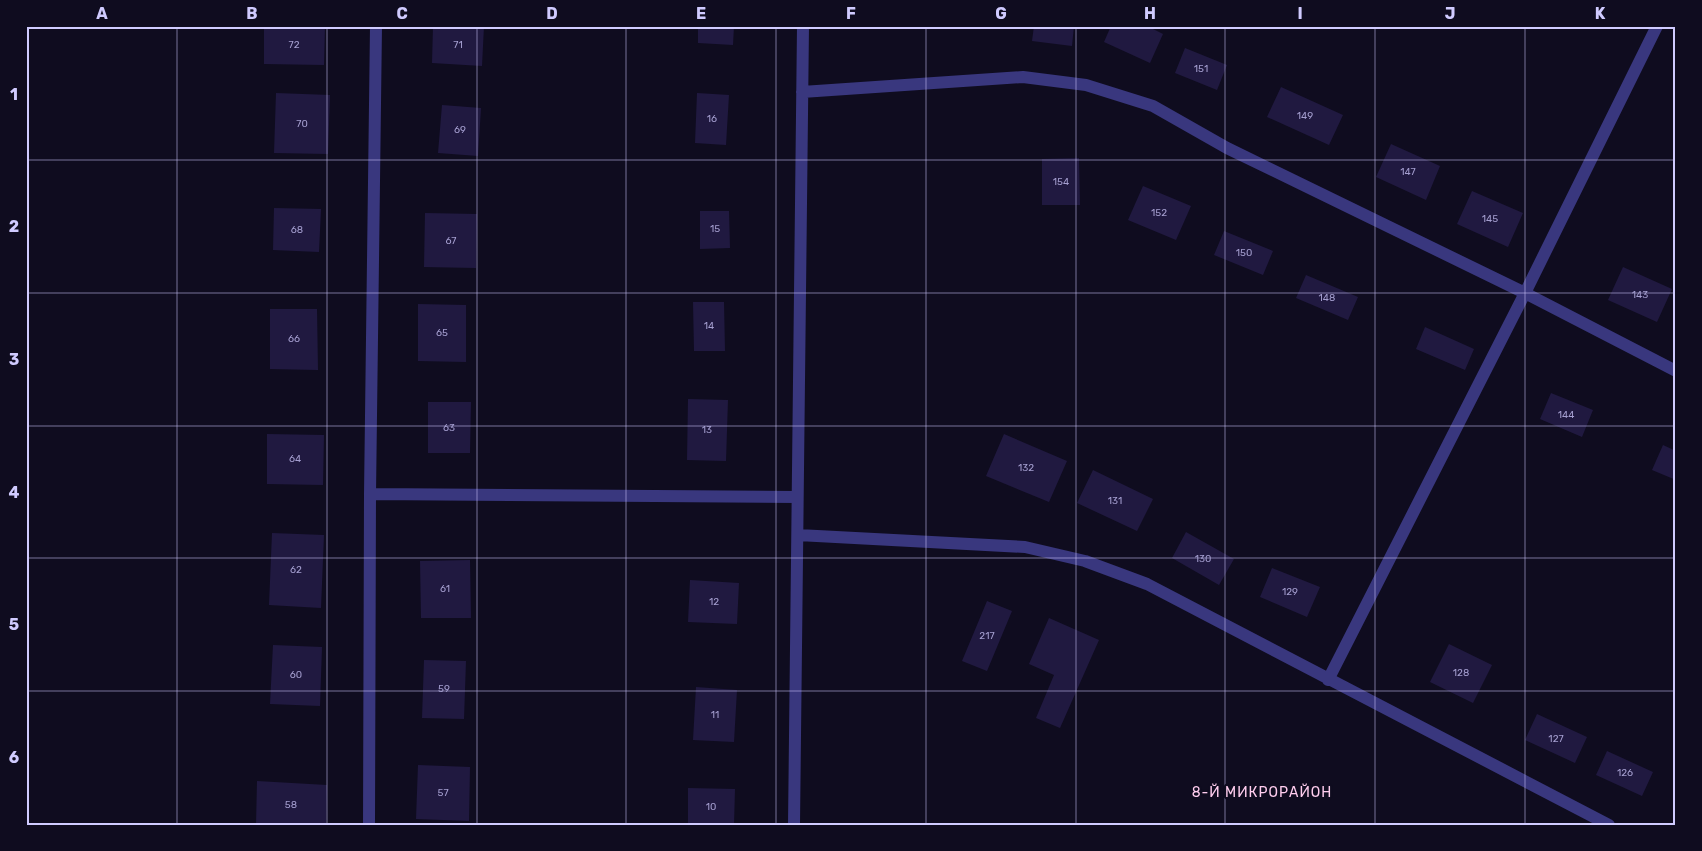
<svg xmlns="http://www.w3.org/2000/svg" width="1702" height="851" font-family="Rubik,sans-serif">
	<rect width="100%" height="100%" fill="#0f0c1f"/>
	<!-- building -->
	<path fill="#201940" d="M264 26H325L324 65 264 64Z
		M433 26H484L482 66 432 63Z
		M698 26H734L733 45 698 43Z
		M1034 26H1074L1072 46 1032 41Z
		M1111 26H1147L1163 34 1150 63 1104 42Z
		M1185 48 1227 65 1217 90 1175 73Z
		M1281 87 1343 115 1329 145 1267 117Z
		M276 93 330 95 328 154 274 153Z
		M697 93 729 95 726 145 695 143Z
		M442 105 481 108 478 156 438 153Z
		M1391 144 1440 166 1426 200 1376 177Z
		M1079 158 1080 205H1042V159Z
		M1143 186 1191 206 1176 240 1128 220Z
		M1472 191 1523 213 1508 247 1457 224Z
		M274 208 321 209 319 252 273 250Z
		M700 211H729L730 248 700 249Z
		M425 213 477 214 476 268 424 267Z
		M1224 231 1273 251 1263 275 1214 255Z
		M1623 267 1672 289 1657 322 1608 300Z
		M1306 275 1358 297 1348 320 1296 298Z
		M693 302H724L725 351H694Z
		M418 304 466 305V362L418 361Z
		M270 309H317L318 370 270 369Z
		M1425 327 1474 349 1465 370 1416 349Z
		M1551 393 1593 410 1582 437 1540 419Z
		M688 399 728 400 726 461 687 460Z
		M428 402H471L470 453H428Z
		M267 434 324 435 323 485 267 484Z
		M1004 434 1067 461 1049 502 986 476Z
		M1663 445 1676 451V480L1652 470Z
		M1093 470 1153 499 1137 531 1077 503Z
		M1186 532 1234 559 1219 585 1172 558Z
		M272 533 324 535 321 608 269 605Z
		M470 560 471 618H421L420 561Z
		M1272 568 1320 587 1307 617 1260 597Z
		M690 580 739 583 737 624 688 622Z
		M987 601 1012 611 987 671 962 661Z
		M1049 618 1099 640 1060 728 1036 718 1054 675 1029 664Z
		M1449 644 1492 665 1473 703 1430 682Z
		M273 645 322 647 320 706 270 704Z
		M424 660 466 661 464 719 422 718Z
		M696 687 737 690 734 742 693 740Z
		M1537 714 1587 737 1575 763 1525 740Z
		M1607 751 1653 772 1642 796 1596 775Z
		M418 765 470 767 469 821 416 819Z
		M257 781 327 785 326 825H256Z
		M688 788 735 789 734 825H688Z"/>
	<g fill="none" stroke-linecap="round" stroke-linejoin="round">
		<!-- minor -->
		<path stroke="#39377e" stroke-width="12" d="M802 92 1023 77 1086 85 1153 106 1227 148 1525 293 1676 371
			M370 494 797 497
			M798 535 1025 547 1085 561 1147 584 1609 825
			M1328 680 1525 293 1657 26
			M369 825 370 494 376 26
			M794 825 803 26"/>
	</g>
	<!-- grid -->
	<path fill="none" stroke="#d0cbff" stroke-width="1" stroke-opacity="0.55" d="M177 26V825M327 26V825M477 26V825M626 26V825M776 26V825M926 26V825M1076 26V825M1225 26V825M1375 26V825M1525 26V825M26 160H1676M26 293H1676M26 426H1676M26 558H1676M26 691H1676"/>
	<g text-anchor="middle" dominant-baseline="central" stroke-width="4.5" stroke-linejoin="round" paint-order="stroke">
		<!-- number labels -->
		<g font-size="10" fill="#a49ecf">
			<text x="294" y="45">72</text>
			<text x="458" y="45">71</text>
			<text x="1201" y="69">151</text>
			<text x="1305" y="116">149</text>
			<text x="712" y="119">16</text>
			<text x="302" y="124">70</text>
			<text x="460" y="130">69</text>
			<text x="1408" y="172">147</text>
			<text x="1061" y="182">154</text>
			<text x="1159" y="213">152</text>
			<text x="1490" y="219">145</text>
			<text x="715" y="229">15</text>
			<text x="297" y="230">68</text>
			<text x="451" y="241">67</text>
			<text x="1244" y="253">150</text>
			<text x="1640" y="295">143</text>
			<text x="1327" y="298">148</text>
			<text x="709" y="326">14</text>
			<text x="442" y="333">65</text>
			<text x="294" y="339">66</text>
			<text x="1566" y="415">144</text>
			<text x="449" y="428">63</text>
			<text x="707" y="430">13</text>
			<text x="295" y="459">64</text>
			<text x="1026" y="468">132</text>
			<text x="1115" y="501">131</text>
			<text x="1203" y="559">130</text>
			<text x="296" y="570">62</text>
			<text x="445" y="589">61</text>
			<text x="1290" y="592">129</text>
			<text x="714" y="602">12</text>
			<text x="987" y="636">217</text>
			<text x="1461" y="673">128</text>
			<text x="296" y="675">60</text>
			<text x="444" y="689">59</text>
			<text x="715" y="715">11</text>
			<text x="1556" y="739">127</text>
			<text x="1625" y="773">126</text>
			<text x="443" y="793">57</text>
			<text x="291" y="805">58</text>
			<text x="711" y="807">10</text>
		</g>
		<!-- neighbourhood labels -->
		<g font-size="14" letter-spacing="1" fill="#ffcdee" stroke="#0f0c1f">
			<text x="1262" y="792">8-Й МИКРОРАЙОН</text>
		</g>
	</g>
	<!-- border -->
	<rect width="1702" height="851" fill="none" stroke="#0f0c1f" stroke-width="55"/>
	<rect x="28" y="28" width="1646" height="796" fill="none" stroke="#d0cbff" stroke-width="2"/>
	<g font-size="16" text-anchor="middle" font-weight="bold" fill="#d0cbff">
		<text x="102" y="19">A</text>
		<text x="252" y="19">B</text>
		<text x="402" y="19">C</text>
		<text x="552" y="19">D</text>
		<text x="701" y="19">E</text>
		<text x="851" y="19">F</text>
		<text x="1001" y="19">G</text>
		<text x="1150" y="19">H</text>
		<text x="1300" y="19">I</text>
		<text x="1450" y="19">J</text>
		<text x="1600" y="19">K</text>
		<text x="14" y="100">1</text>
		<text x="14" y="232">2</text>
		<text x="14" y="365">3</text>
		<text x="14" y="498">4</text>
		<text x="14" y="630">5</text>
		<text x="14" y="763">6</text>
	</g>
</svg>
